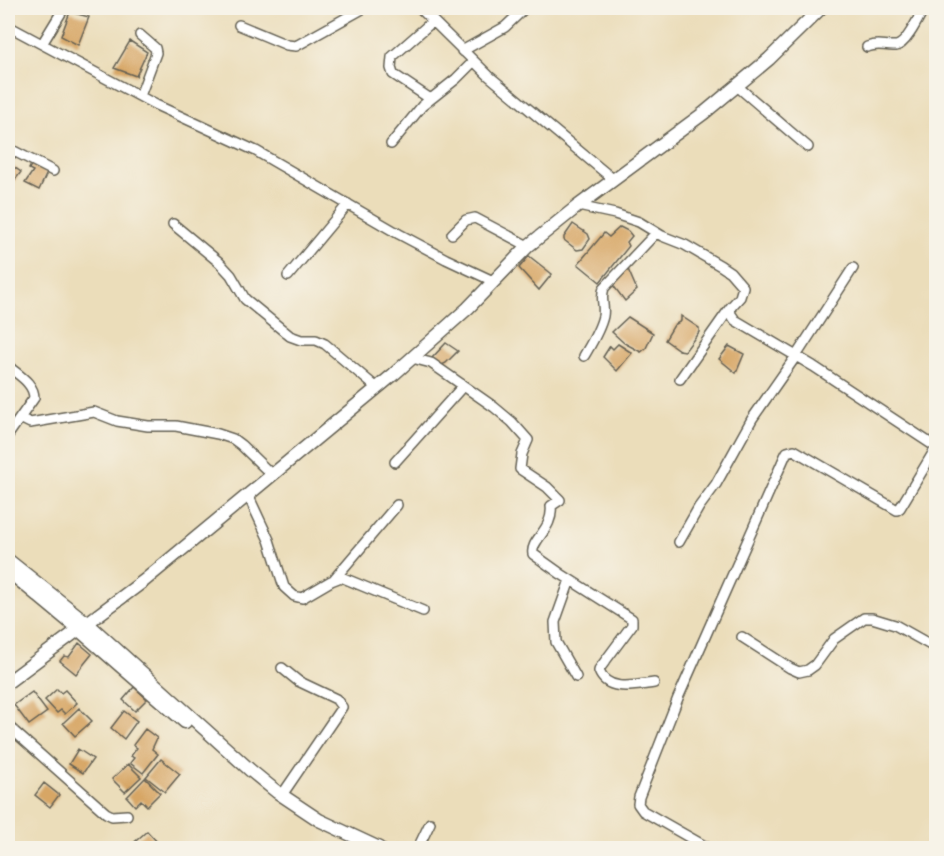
<svg xmlns="http://www.w3.org/2000/svg" width="944" height="856" font-family="'Old Standard TT',serif">
	<rect width="100%" height="100%" fill="#f7f3e8"/>
	<filter id="ink" filterUnits="userSpaceOnUse"><feTurbulence type="fractalNoise" baseFrequency=".0167" numOctaves="2"/><feDisplacementMap in="SourceGraphic" scale="12" xChannelSelector="R" yChannelSelector="G"/><feConvolveMatrix kernelMatrix="1 2 1 2 8 2 1 2 1" color-interpolation-filters="sRGB"/></filter>
	<filter id="wash" filterUnits="userSpaceOnUse"><feTurbulence type="fractalNoise" baseFrequency=".008" numOctaves="4" result="noise"/><feDisplacementMap in="SourceGraphic" scale="24" xChannelSelector="R" yChannelSelector="G"/><feGaussianBlur stdDeviation="1.35" result="paint"/><feColorMatrix in="noise" values="0 0 0 0 0 0 0 0 0 0 0 0 0 0 0 0 0 1.4 0 .05"/><feComposite in="paint" operator="in"/></filter>
	<g filter="url(#wash)">
		<rect width="100%" height="100%" fill="#ebddba"/>
		<g id="blocks">
			<!-- building -->
			<path fill="#d7a665" d="M70 12 89 17 78 45 61 36Z
				M130 41 147 52 136 76 114 68Z
				M8 163 21 172 12 184 8 181Z
				M32 163 47 173 39 190 25 183 33 171 29 169Z
				M573 224 588 234 590 239 583 249 577 250 564 240V237Z
				M620 227 628 231 632 236 627 242 629 246 600 282 578 264 604 233 609 237Z
				M529 256 552 274 539 290 519 268Z
				M627 267 637 290 625 301 609 280Z
				M681 316 699 328V332L685 351 679 350 665 340 674 325 681 321Z
				M628 317 653 333 646 348 641 352 624 343 612 332Z
				M446 343 458 351 446 363 442 365 432 358Z
				M618 344 632 353 617 371 603 357 610 346 613 349Z
				M729 346 744 354 736 373 719 359Z
				M79 643 92 654 76 674 60 661 64 656 69 657Z
				M134 687 147 699 135 711 123 700Z
				M57 689 61 693 65 690 77 703 65 714 61 710 57 713 45 700Z
				M32 692 47 712 29 725 14 705Z
				M79 708 92 721 75 736 63 723Z
				M124 711 137 721 124 739 111 728Z
				M145 729 157 738 152 749 158 754 143 773 130 763 134 758 131 756 137 748 133 745Z
				M78 749 93 759 83 773 69 764Z
				M161 759 180 774 165 792 146 777Z
				M128 764 141 777 125 792 112 779Z
				M145 778 160 793 147 806 141 800 135 806 127 797Z
				M44 783 59 795 50 807 35 795Z
				M147 831 159 844 154 848H128Z"/>
		</g>
	</g>
	<g filter="url(#ink)">
		<use href="#blocks" fill-opacity="0" stroke="#646053" stroke-width="1.5"/>
		<g fill="none" stroke-linecap="round" stroke-linejoin="round">
			<defs>
				<path id="street" d="M381 8H383
					M420 8 489 76 614 180
					M239 25 287 45 296 46 364 8
					M8 26 156 105 256 151 399 234 446 259 493 281
					M42 44 64 8
					M867 47C880 42 884 47 896 46 906 45 919 17 924 8
					M462 51 505 27 525 8
					M737 86 808 147
					M140 96 156 53 155 48 140 35
					M429 98 393 74 391 68 392 57 433 21
					M391 144 422 106 456 79 473 62
					M8 148 53 171
					M578 206 615 214 639 222 662 236 685 245 721 266 730 272 743 287 740 297 730 308 731 314 735 320 813 366 936 447
					M173 224 219 262 231 275 245 299 290 336 301 340H316L325 344 377 388
					M452 234 466 220 475 218 528 246
					M288 276 348 204
					M584 356C591 344 600 330 603 316 605 306 600 298 604 288L656 233
					M412 358 431 363 494 407 512 422 528 440 522 454 520 469 547 487 560 500 551 506C554 529 530 540 533 554L561 574 632 619V625L600 668 599 671C607 693 637 685 654 683
					M8 366C18 375 34 383 34 398L8 435
					M680 379 730 308
					M20 418 30 423 94 412 117 421 148 426H176L218 434 233 439 241 445 272 475
					M395 462 463 386
					M248 495 269 540 284 587 294 596 302 598 331 581 341 577 423 611
					M679 542 699 507 716 484 752 419 796 356 853 268
					M335 578 397 505
					M570 580 555 622 556 642 576 677
					M742 637 790 668 799 672 808 670 815 665 834 639 864 618H872L895 625 936 648
					M282 668 298 681 336 699 342 707 282 795
					M8 726 106 813 112 816 127 815
					M418 848 430 823
					M708 848 643 811 638 804 639 797 678 698 785 456 787 452 794 450 897 510 900 508 936 448"/>
				<path id="secondary" d="M8 560 86 622 250 770 277 792 319 820 379 848
					M8 571 78 629 185 722
					M8 682 145 580 272 475 394 374 468 308 528 246 578 206 704 113 769 59 821 8"/>
			</defs>
			<!-- street casing -->
			<use href="#street" stroke="#646053" stroke-width="12"/>
			<!-- secondary casing -->
			<use href="#secondary" stroke="#646053" stroke-width="15"/>
			<!-- street -->
			<use href="#street" stroke="#fff" stroke-width="9"/>
			<!-- secondary -->
			<use href="#secondary" stroke="#fff" stroke-width="12"/>
		</g>
	</g>
	<!-- margin -->
	<rect width="944" height="856" fill="none" stroke="#f7f3e8" stroke-width="30"/>
</svg>
